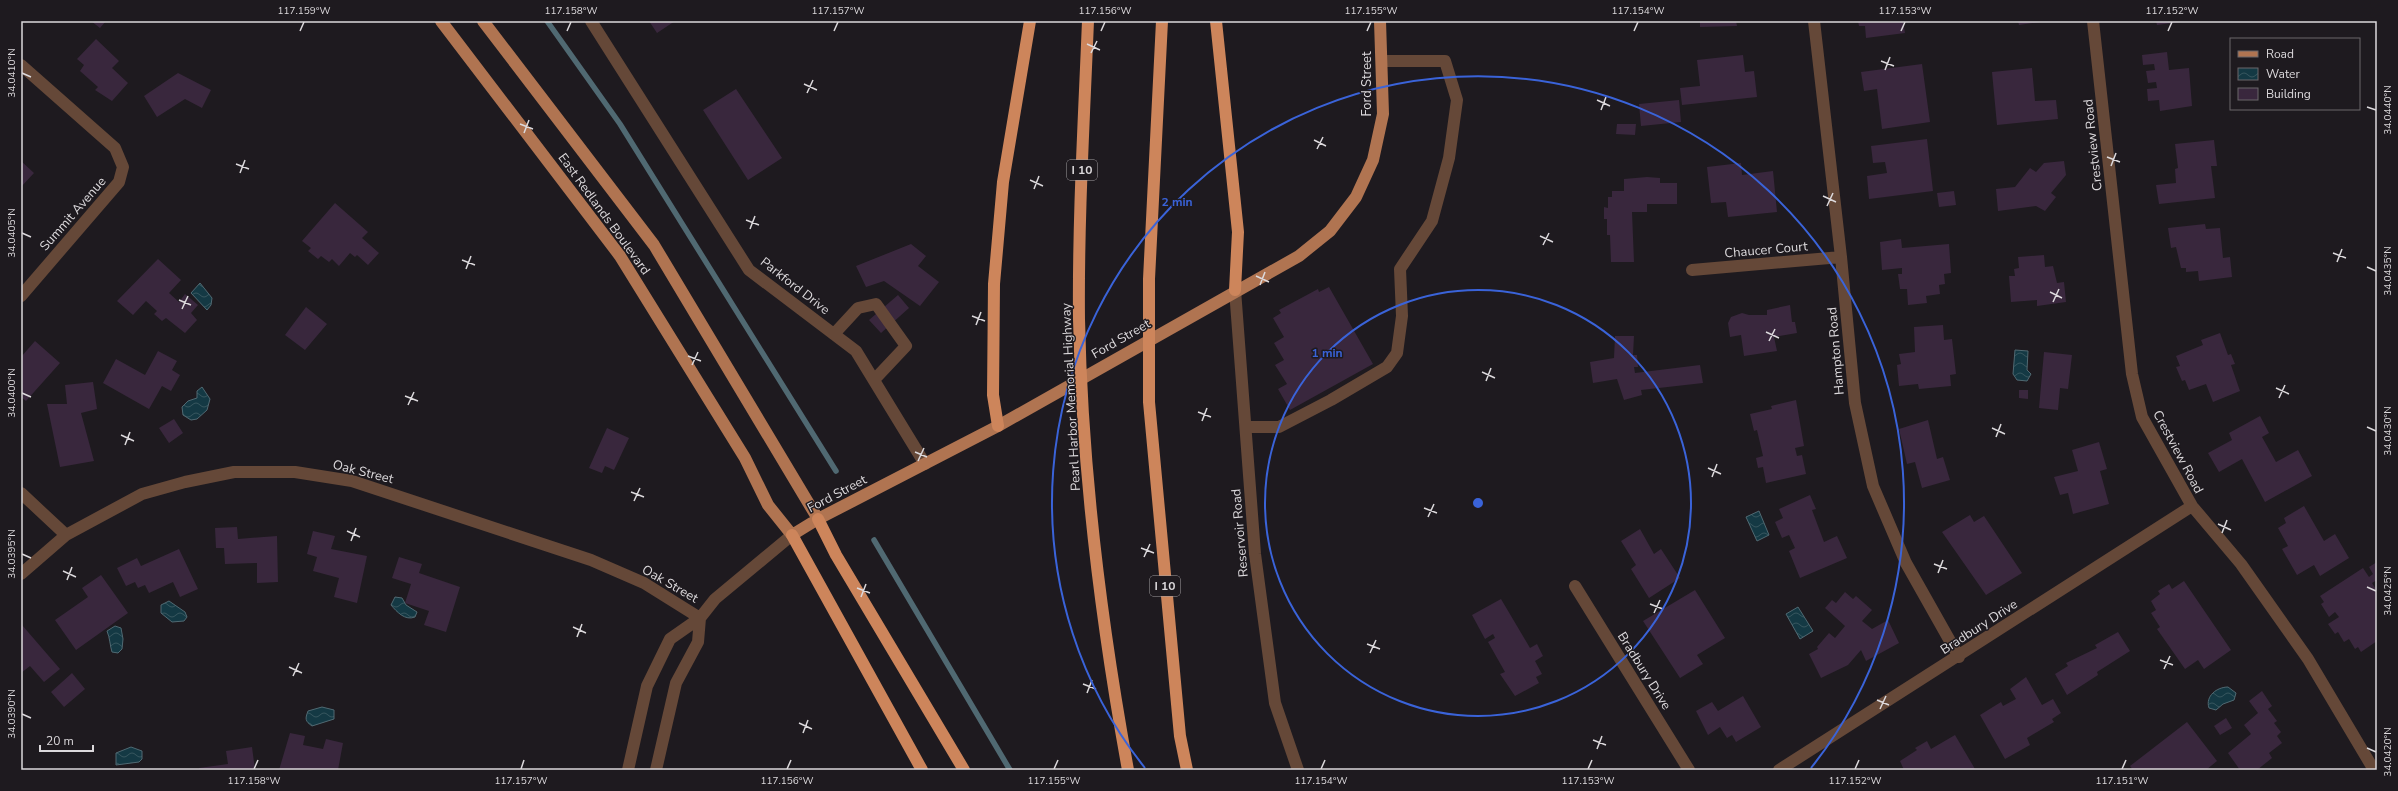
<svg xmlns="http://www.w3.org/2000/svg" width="2398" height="791" font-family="'Nunito Sans',sans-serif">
	<defs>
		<pattern id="water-waves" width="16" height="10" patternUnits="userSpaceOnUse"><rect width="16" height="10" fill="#143944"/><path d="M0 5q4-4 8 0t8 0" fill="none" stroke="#36555e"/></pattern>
	</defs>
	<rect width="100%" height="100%" fill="#1e1a1f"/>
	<!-- water -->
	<path fill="url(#water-waves)" stroke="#506972" d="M200 283 212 298 211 305 207 310 191 293Z
		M2015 350 2028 351 2027 370 2031 374 2027 381 2017 380 2013 374Z
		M202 387 210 399 207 410 197 419 191 420 183 415 182 407 188 401 197 398V391Z
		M1759 511 1769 535 1757 541 1746 517Z
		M395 597 402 598 406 605 417 612 415 617C405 621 397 612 391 605Z
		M169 601 185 612 187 617 184 621 172 622 161 613V605Z
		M1798 607 1813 631 1800 639 1786 614Z
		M115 626 121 628 123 639 122 649 118 653 112 652C110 646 110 638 107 631Z
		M2228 687 2236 693 2234 700 2223 704 2216 710 2209 708C2205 696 2217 687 2228 687Z
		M322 707 334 710V719L312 726C305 721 305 719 308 711Z
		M131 747 142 751V759L139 762 116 765V753Z"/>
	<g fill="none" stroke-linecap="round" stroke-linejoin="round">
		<!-- stream -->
		<path stroke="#506972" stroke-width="5.5" d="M547 21 620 124 836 471
			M874 540 1010 770"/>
	</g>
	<!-- building -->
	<path fill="#39273d" d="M91 21H106L100 28Z
		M649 21H675L657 33Z
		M1700 21H1736L1737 26 1700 27Z
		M1858 21H1903L1905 33 1866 38 1865 26H1859Z
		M2018 21H2040V22L2019 25Z
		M2156 21H2179V22L2157 25Z
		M96 39 119 61 112 68 128 83 112 101 95 90 98 87 80 71 84 65 77 59Z
		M2167 52 2169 70 2189 68 2192 106 2160 111 2159 100 2148 101 2147 89 2157 88 2156 82 2148 83 2146 71 2155 70 2154 64 2143 65 2142 55Z
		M1743 55 1745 72 1754 71 1757 97 1682 105 1680 88 1700 86 1697 60Z
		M1922 64 1930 122 1882 129 1877 89 1864 91 1861 72Z
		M2032 68 2035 101 2056 100 2058 119 1997 125 1992 72Z
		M178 73 211 90 202 108 185 99 157 117 144 96Z
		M736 89 782 158 748 180 703 110Z
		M1679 100 1681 122 1641 126 1639 104Z
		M1617 124H1636L1635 135 1616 134Z
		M1927 139 1933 191 1869 199 1867 176 1887 173 1885 162 1873 163 1871 146Z
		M2214 140 2217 166H2211L2215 198 2159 204 2156 185 2176 183 2175 169 2178 168 2175 144Z
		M21 161 34 173 21 187Z
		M2064 161 2066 175 2051 193 2056 197 2045 211 2036 206 1998 211 1996 189 2015 187 2030 168 2036 172 2044 163Z
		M1741 163 1742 175 1773 171 1777 212 1728 217 1726 202 1711 203 1707 167Z
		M1647 177 1660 178V183H1677V204H1647V212H1632L1634 262H1611L1610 235H1607V219H1604V207L1608 208V197H1612V191H1624V179Z
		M1954 191 1956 205 1939 207 1937 193Z
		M335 203 368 232 362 238 379 253 368 265 357 255 355 257 350 253 339 266 332 259 329 262 321 256 318 259 308 251 311 248 302 241Z
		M2205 224 2206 229 2220 228 2223 258 2230 257 2232 277 2199 281 2198 271 2186 272V268H2181L2176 247 2171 248 2168 228Z
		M1901 239 1902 248 1949 244 1951 273 1944 274 1945 284 1939 285 1940 294 1926 296 1927 303 1908 305 1907 289H1900L1898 274H1902V268L1882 270 1880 242Z
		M911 244 926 256 918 266 939 282 920 306 884 281 866 287 856 266Z
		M2044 255 2045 267 2053 266 2057 283 2064 282 2066 302 2037 306V300L2011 302 2009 276H2015L2014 269 2019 268 2018 257Z
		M158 259 181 280 169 293 179 302 185 294 198 305 191 313 197 320 185 333 166 318 162 321 154 314 157 311 146 301 133 315 117 301Z
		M1329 287 1373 364 1290 410 1278 389 1287 384 1275 365 1284 360 1274 343 1284 337 1273 318 1281 313 1279 310 1318 289 1319 292Z
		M898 295 909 308 881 333 869 320Z
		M1790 305 1792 322H1795L1797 333 1774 337 1777 351 1744 356 1741 335 1730 337 1728 323 1731 317 1742 313 1749 315H1767V310Z
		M306 307 327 324 305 350 285 335Z
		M1943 325 1944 340 1952 339 1956 374 1950 375 1951 386 1919 389 1918 384 1899 386 1897 365 1901 364 1899 354 1915 352 1914 327Z
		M2220 333 2228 355 2231 354 2235 364 2231 365 2240 391 2213 402 2206 384 2189 390 2185 380 2182 381 2176 367 2180 366 2176 356 2203 345 2201 340Z
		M1615 336H1634L1633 355H1637L1638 367H1634L1635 373 1700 365 1703 383 1641 390 1642 395 1624 400 1617 379 1593 383 1590 362 1614 358Z
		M35 341 60 363 26 401 21 397V357Z
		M158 351 177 361 172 370 180 375 171 391 162 386 149 409 103 383 116 359 145 375Z
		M2044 352 2072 355 2068 389 2060 388 2058 410 2039 408Z
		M93 382 97 409 81 413 94 461 60 467 47 404H67L65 385Z
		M2019 390H2028V399L2019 398Z
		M1796 400 1804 446 1795 448 1797 456 1802 455 1806 474 1766 483 1763 467 1758 468 1756 458 1763 456 1757 430 1754 431 1750 414 1772 409 1771 406Z
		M2260 416 2269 433 2262 437 2276 462 2298 450 2312 476 2265 502 2242 459 2219 472 2208 453 2232 440 2229 433Z
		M174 419 183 433 169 443 159 428Z
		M1928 420 1937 459 1943 457 1950 480 1922 488 1915 462 1907 464 1899 429Z
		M607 428 629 438 614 470 605 466 602 473 589 468Z
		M2099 442 2107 469 2100 471 2109 504 2073 514 2068 493 2060 495 2054 477 2078 471 2072 450Z
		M1810 495 1816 509 1812 510 1824 542 1837 536 1847 558 1800 578 1789 551 1795 548 1789 535 1782 538 1775 522 1783 518 1779 509Z
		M2304 506 2324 541 2335 534 2349 558 2320 576 2314 565 2297 575 2282 549 2288 546 2278 528 2286 523 2284 518Z
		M1970 515 1974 522 1984 516 2022 573 1986 595 1942 532Z
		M237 527 238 539 277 536 278 582 257 583V563L225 564 224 548H216L215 528Z
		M1640 529 1654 554 1661 549 1680 578 1649 598 1631 569 1636 565 1621 541Z
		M313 531 335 536 331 549 367 556 357 603 334 597 339 578 313 571 317 557 307 554Z
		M179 549 198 589 180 597 173 582 149 593 145 585 138 588 135 582 126 586 117 568 137 558 141 566Z
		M399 557 422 564 419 573 460 587 446 632 424 625 429 611 405 603 411 584 392 578Z
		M2377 562V580L2372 583 2377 591V641L2361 652 2358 647 2355 649 2349 639 2344 642 2338 632 2335 634 2328 624 2339 617 2335 612 2329 617 2321 604 2324 602 2320 596 2363 568 2369 577 2373 574 2369 567Z
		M101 575 128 613 76 650 55 620 88 597 82 588Z
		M2184 581 2231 650 2204 669 2198 660 2185 669 2157 629 2160 627 2151 613 2156 610 2151 601 2160 594 2158 591 2169 584 2172 589Z
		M1695 590 1725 638 1697 655 1703 664 1680 678 1643 621Z
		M1845 592 1853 599 1856 596 1872 610 1862 621 1872 629 1888 620 1899 643 1866 661 1861 650 1848 665 1821 678 1809 654 1818 649 1817 647 1829 633 1835 638 1845 626 1825 608 1832 600 1836 603Z
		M1501 599 1530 648 1537 644 1543 656 1535 661 1542 674 1536 677 1539 683 1515 696 1500 674 1505 672 1488 642 1495 638 1493 634 1485 639 1472 615Z
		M22 625 60 669 44 682 30 666 21 673Z
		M2118 632 2130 651 2097 672 2098 675 2067 695 2055 674 2068 666 2066 663 2097 648 2095 645Z
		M72 673 85 689 64 707 51 692Z
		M2026 677 2042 705 2053 699 2061 713 2052 719 2054 722 2027 738 2030 745 2005 759 1980 715 2001 702 2003 706 2016 699 2010 689Z
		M2262 691 2272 706 2268 709 2277 721 2274 723 2281 732 2277 736 2282 743 2269 753 2272 758 2257 770H2240L2228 753 2251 734 2244 725 2258 713 2249 701Z
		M1743 696 1761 727 1736 742 1732 735 1727 738 1720 727 1708 735 1696 711 1712 702 1718 711Z
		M2226 718 2232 728 2220 735 2214 726Z
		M2187 722 2217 761 2206 770H2133L2130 766Z
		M290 733 305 736 303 745 323 749 326 739 343 743 338 770H279Z
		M1955 735 1975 769 1904 770 1900 761 1917 750 1915 748 1927 741 1931 749Z
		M252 747 255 770H199V768L228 764 226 751Z"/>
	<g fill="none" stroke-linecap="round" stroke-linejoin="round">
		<!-- minor -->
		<path stroke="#654838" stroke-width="12" d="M591 21 749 270 856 351 925 464
			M1814 21 1841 257 1855 403 1873 486 1906 563 1959 657
			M2093 21 2132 374 2142 417 2192 506 2241 564 2308 659 2374 770
			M21 65 115 148 123 167 119 182 21 296
			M1692 270 1841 257
			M1235 290 1255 554 1275 703 1298 770
			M834 334 858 308 876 304 906 346 874 380
			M1246 427H1279L1331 400 1387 367 1397 353 1402 316 1400 269 1432 221 1449 158 1457 100 1445 61H1382
			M21 493 66 535
			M21 574 66 535 142 494 185 482 234 472H295L352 481 591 560 644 583 700 618
			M1575 586 1689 770
			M628 770 647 686 670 639 700 618 715 599 792 535
			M656 770 676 683 698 642 700 618
			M1779 770 2192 506"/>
		<!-- major -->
		<path stroke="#b07451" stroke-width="12" d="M441 21 620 256 745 458 768 505 792 535 818 519 998 426 1299 256 1330 231 1356 197 1373 160 1383 114 1380 21
			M483 21 654 245 818 519"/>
		<!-- highway -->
		<path stroke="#cd855b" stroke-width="12" d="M1088 21C1084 120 1078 220 1079 319 1082 470 1101 622 1128 770
			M1162 21 1149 279V402L1180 736 1187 770
			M1216 21 1238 232 1235 290
			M998 426 993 395 994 284 1003 182 1030 21
			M818 519 836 555 964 770
			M792 535 922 770"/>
	</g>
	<!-- ticks -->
	<path fill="none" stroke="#dcd9dc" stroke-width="1.5" d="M300 31 304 22M567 31 571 22M834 31 838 22M1101 31 1105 22M1367 31 1371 22M1634 31 1638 22M1901 31 1905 22M2168 31 2172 22M1087 44 1100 50M1091 53 1097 41M1881 61 1894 66M1885 70 1890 57M22 73 31 77M804 84 817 90M807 93 813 80M1597 100 1610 106M2367 107 2376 110M1601 110 1606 97M520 124 533 129M524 133 529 120M1314 140 1326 146M1317 149 1323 137M2107 157 2120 162M236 164 249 169M2111 166 2116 153M240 173 245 160M1030 180 1043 186M1034 189 1039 176M1823 196 1836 202M1827 206 1833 193M746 220 759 225M750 229 755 216M22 233 31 237M1540 236 1553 242M1543 245 1549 233M2333 253 2346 258M462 260 475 265M2337 262 2342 249M2367 267 2376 271M466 269 471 256M1256 276 1269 282M1260 285 1265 272M2050 292 2062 298M179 300 191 305M2053 302 2059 289M182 309 188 296M972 316 985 321M976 325 981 312M1766 332 1779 338M1769 341 1775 329M688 356 701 361M692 365 698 352M1482 372 1495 378M1486 381 1491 368M2276 388 2289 394M22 393 31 397M405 396 418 401M2279 398 2285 385M408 405 414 392M1198 412 1211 417M1202 421 1207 408M2367 427 2376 431M1992 428 2005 434M121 435 134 441M1996 437 2001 424M125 445 130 432M915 452 927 457M918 461 924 448M1708 468 1721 474M1712 477 1717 464M631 492 644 497M634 501 640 488M1424 508 1437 513M1428 517 1434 504M2218 524 2231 530M347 531 360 537M2222 533 2227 520M351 541 356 528M1141 548 1154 553M22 554 31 558M1144 557 1150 544M1934 564 1947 569M63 571 76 577M1938 573 1943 560M67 580 72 567M2367 587 2376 591M857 588 870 593M861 597 866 584M1650 604 1663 609M1654 613 1660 600M573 627 586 633M577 637 582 624M1367 644 1380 649M1370 653 1376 640M2160 660 2173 665M289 667 302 673M2164 669 2170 656M293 676 299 663M1083 684 1096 689M1087 693 1092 680M1877 700 1889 705M1880 709 1886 696M22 714 31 718M799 723 812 729M803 733 808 720M1593 740 1606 745M2367 748 2376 752M1597 749 1602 736M254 769 258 760M521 769 524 760M787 769 791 760M1054 769 1058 760M1321 769 1325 760M1588 769 1592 760M1855 769 1859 760M2122 769 2126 760"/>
	<!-- distance rings -->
	<g fill="none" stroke="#3a63d9" stroke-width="2">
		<circle cx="1478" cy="503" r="213"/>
		<path d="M1145 768A426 426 0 1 1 1811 768"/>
	</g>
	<g text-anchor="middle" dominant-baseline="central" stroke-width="3" stroke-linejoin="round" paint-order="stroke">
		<!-- shield labels -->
		<g fill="#1e1a1f" stroke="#a3a0a3" stroke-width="1">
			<rect x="1067" y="160" width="30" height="20" rx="3"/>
			<rect x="1150" y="576" width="30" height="20" rx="3"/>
		</g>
		<g font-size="12" font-weight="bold" fill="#dcd9dc">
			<text x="1082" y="170">I 10</text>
			<text x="1165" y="586">I 10</text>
		</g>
		<!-- street labels -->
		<g font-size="13" fill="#dcd9dc" stroke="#1e1a1f">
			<text transform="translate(1367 84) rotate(-90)">Ford Street</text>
			<text transform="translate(2093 145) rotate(-96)">Crestview Road</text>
			<text transform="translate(73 214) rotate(-49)">Summit Avenue</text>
			<text transform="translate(604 214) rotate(54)">East Redlands Boulevard</text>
			<text transform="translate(1766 250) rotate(-5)">Chaucer Court</text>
			<text transform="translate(795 286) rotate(38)">Parkford Drive</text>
			<text transform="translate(1121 339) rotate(-30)">Ford Street</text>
			<text transform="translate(1836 351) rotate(-95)">Hampton Road</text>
			<text transform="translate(1071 397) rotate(-93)">Pearl Harbor Memorial Highway</text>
			<text transform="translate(2178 452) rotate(62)">Crestview Road</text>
			<text transform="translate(363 472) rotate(14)">Oak Street</text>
			<text transform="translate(837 494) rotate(-28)">Ford Street</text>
			<text transform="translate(1240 533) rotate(-95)">Reservoir Road</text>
			<text transform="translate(670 584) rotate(30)">Oak Street</text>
			<text transform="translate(1979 627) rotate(-33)">Bradbury Drive</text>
			<text transform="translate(1644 671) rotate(58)">Bradbury Drive</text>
		</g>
	</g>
	<circle cx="1478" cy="503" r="6" fill="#3a63d9" stroke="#1e1a1f" stroke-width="2"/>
	<g font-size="12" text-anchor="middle" font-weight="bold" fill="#3a63d9" stroke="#1e1a1f" stroke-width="3" stroke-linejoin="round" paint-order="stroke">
		<text x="1177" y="206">2 min</text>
		<text x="1327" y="357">1 min</text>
	</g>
	<!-- border -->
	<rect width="2398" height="791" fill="none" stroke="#1e1a1f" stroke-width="44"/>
	<!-- legend -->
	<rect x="2230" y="38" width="130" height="72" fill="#1e1a1f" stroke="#6a666b"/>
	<rect x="2238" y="51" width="20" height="6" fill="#b07451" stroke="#6a666b"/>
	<text x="2266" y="58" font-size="12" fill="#dcd9dc">Road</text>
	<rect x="2238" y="68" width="20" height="12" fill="url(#water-waves)" stroke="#6a666b"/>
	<text x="2266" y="78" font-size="12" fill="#dcd9dc">Water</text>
	<rect x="2238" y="88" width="20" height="12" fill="#39273d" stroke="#6a666b"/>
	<text x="2266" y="98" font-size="12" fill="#dcd9dc">Building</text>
	<!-- scale -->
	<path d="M40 745v6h53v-6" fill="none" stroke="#dcd9dc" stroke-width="2"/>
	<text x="46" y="745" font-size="12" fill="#dcd9dc" stroke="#1e1a1f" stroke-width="3" paint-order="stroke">20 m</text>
	<rect x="22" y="22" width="2354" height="747" fill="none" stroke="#dcd9dc" stroke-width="1.5"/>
	<g font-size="10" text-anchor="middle" fill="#dcd9dc">
		<text x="304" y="14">117.159°W</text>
		<text x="571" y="14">117.158°W</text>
		<text x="838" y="14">117.157°W</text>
		<text x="1105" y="14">117.156°W</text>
		<text x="1371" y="14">117.155°W</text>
		<text x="1638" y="14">117.154°W</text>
		<text x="1905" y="14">117.153°W</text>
		<text x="2172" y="14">117.152°W</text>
		<text transform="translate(11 73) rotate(-90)" y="4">34.0410°N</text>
		<text transform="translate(2387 110) rotate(-90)" y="4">34.0440°N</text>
		<text transform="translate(11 233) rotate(-90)" y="4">34.0405°N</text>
		<text transform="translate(2387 271) rotate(-90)" y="4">34.0435°N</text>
		<text transform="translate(11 393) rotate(-90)" y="4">34.0400°N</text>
		<text transform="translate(2387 431) rotate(-90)" y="4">34.0430°N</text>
		<text transform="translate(11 554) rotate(-90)" y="4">34.0395°N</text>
		<text transform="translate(2387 591) rotate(-90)" y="4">34.0425°N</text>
		<text transform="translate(11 714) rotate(-90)" y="4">34.0390°N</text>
		<text transform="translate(2387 752) rotate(-90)" y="4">34.0420°N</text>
		<text x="254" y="784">117.158°W</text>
		<text x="521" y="784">117.157°W</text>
		<text x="787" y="784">117.156°W</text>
		<text x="1054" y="784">117.155°W</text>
		<text x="1321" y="784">117.154°W</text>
		<text x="1588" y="784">117.153°W</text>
		<text x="1855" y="784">117.152°W</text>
		<text x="2122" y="784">117.151°W</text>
	</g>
</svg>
